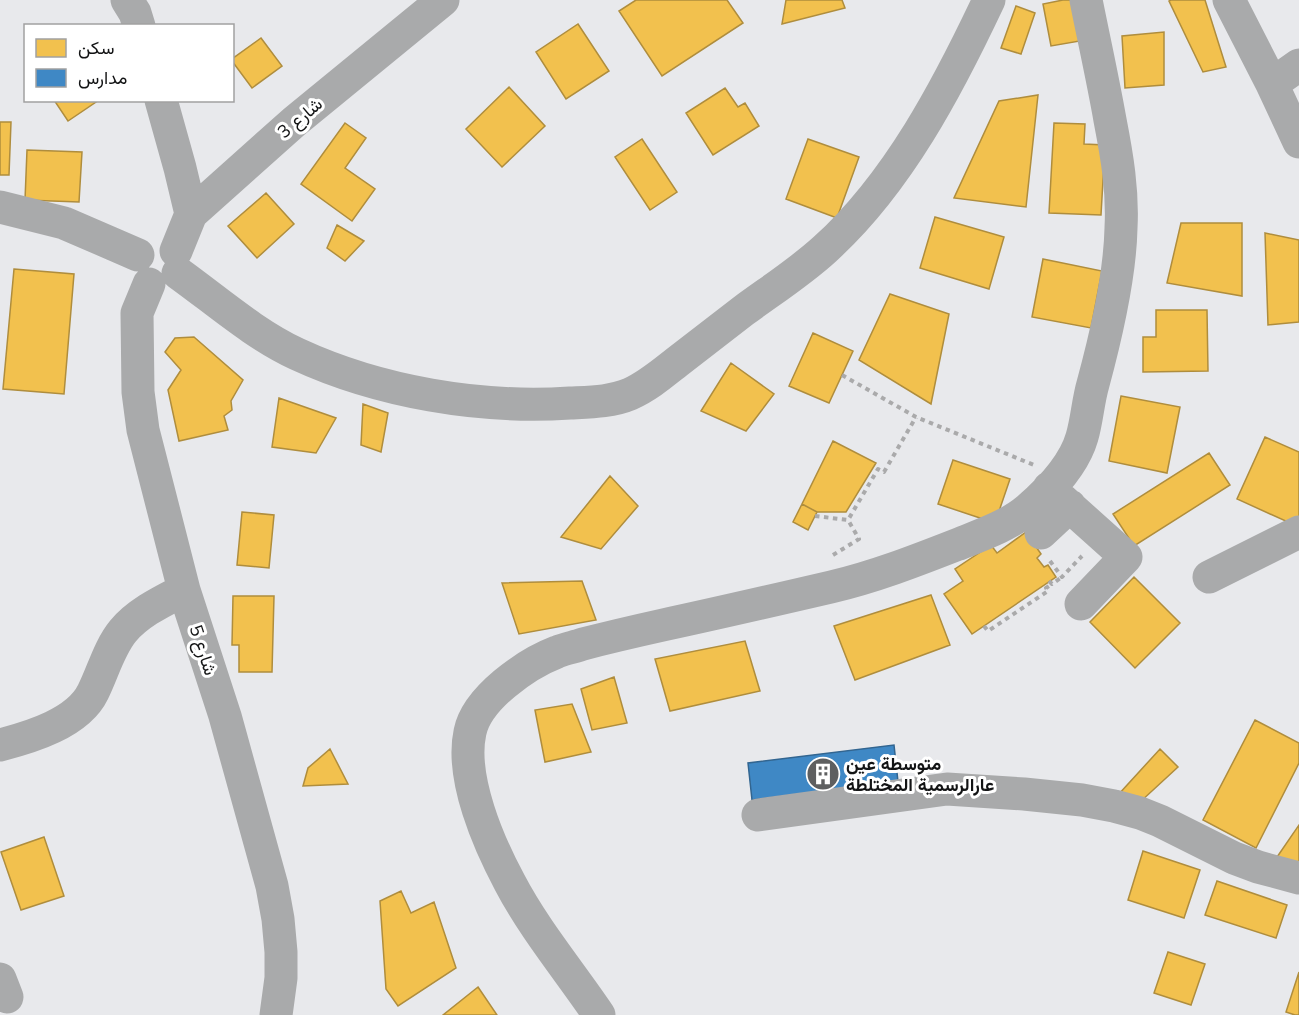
<svg xmlns="http://www.w3.org/2000/svg" width="1299" height="1015" font-family="'Nunito Sans',Vazirmatn,sans-serif">
	<rect width="100%" height="100%" fill="#e8e9ec"/>
	<!-- homes -->
	<path fill="#f2c14e" stroke="#af8d3d" stroke-width="1.5" d="M636 0H727L743 23 662 76 619 11Z
		M786 0H842L845 8 782 24Z
		M1063 0H1072L1080 41 1051 46 1043 4Z
		M1171 0H1205L1226 67 1203 72 1169 1Z
		M1016 6 1035 13 1021 54 1001 48Z
		M578 24 609 71 566 99 536 52Z
		M1164 32V85L1125 88 1122 36Z
		M261 38 282 66 252 88 232 61V59Z
		M509 87 545 126 502 167 466 129Z
		M725 88 738 107 745 103 759 126 713 155 686 113Z
		M1038 95 1026 207 954 198 999 101Z
		M54 100H99L68 121Z
		M0 122H11L9 175H0Z
		M345 123 366 138 345 168 375 189 352 221 301 184Z
		M1054 123 1085 124 1084 144 1105 145 1101 215 1049 213Z
		M642 139 677 192 650 210 615 157Z
		M808 139 859 157 837 218 786 199Z
		M27 150 82 152 79 202 25 200Z
		M266 193 294 224 257 258 228 226Z
		M935 217 1004 237 989 289 920 268Z
		M1181 223H1242V296L1167 283Z
		M337 225 364 241 345 261 327 248Z
		M1265 233 1299 240V322L1268 325Z
		M1043 259 1102 271 1091 328 1032 317Z
		M14 269 74 274 64 394 3 389Z
		M890 294 949 314 931 404 859 360Z
		M1156 310H1207L1208 371 1143 372V337H1156Z
		M813 333 853 351 829 403 789 386Z
		M194 337 243 380 231 401 232 410 224 416 228 430 179 441 168 390 181 370 165 352 175 338Z
		M731 363 774 394 746 431 701 411Z
		M1121 396 1180 407 1167 473 1109 461Z
		M279 398 336 418 316 453 272 447Z
		M363 404 388 413 381 452 361 445Z
		M1265 437 1299 452V527L1237 499Z
		M833 441 876 463 846 512H817L802 504Z
		M1209 453 1230 485 1134 546 1113 514Z
		M953 460 1010 479 995 523 938 504Z
		M610 476 638 506 601 549 561 537Z
		M802 504 817 512 808 530 793 522Z
		M242 512 274 515 269 568 237 565Z
		M1026 532 1041 554 1037 558 1044 567 1048 565 1056 577 972 634 944 594 963 581 955 569 991 545 997 553Z
		M1134 577 1180 623 1135 668 1090 622Z
		M582 581 596 620 519 634 502 583Z
		M931 595 950 645 855 680 834 626Z
		M233 596H274L272 672H239V645H232Z
		M745 641 760 691 670 711 655 659Z
		M614 677 627 723 592 730 581 689Z
		M572 704 591 752 545 762 535 710Z
		M1255 720 1299 743V763L1256 848 1203 820Z
		M330 749 348 784 303 786 308 768Z
		M1160 749 1178 767 1139 803 1118 795Z
		M1299 825V863L1275 860Z
		M44 837 64 896 21 910 1 852Z
		M1143 851 1200 870 1184 918 1128 900Z
		M1217 881 1287 905 1276 938 1205 915Z
		M401 891 411 913 434 902 456 968 398 1006 386 989 380 901Z
		M1168 952 1205 964 1191 1005 1154 993Z
		M1299 972V1015H1295L1286 1012Z
		M478 987 497 1015H443Z"/>
	<!-- schools -->
	<path fill="#3f88c5" stroke="#326590" stroke-width="1.5" d="M894 745 899 791 878 784 752 800 748 763Z"/>
	<g fill="none" stroke-linecap="round" stroke-linejoin="round">
		<!-- path -->
		<path stroke="#aaaaab" stroke-width="4" stroke-dasharray="4.5 4.5" stroke-linecap="butt" d="M842 375 916 417 1034 465
			M815 516 848 520 878 469 884 472 916 417
			M833 555 859 539 848 520
			M1050 561 1062 577 1082 556
			M1049 581 1052 584 1062 577
			M984 626 988 631 1048 591 1046 588 1052 584"/>
		<!-- minor -->
		<path stroke="#a9aaab" stroke-width="33" d="M127 0 135 13 139 26
			M1229 0 1272 84 1299 142
			M1272 84 1299 65
			M161 100 180 168 191 214
			M0 207 64 223 138 255
			M176 251 191 214 294 122 443 0
			M178 273C217 301 254 334 297 354 379 392 480 409 570 403 591 402 611 402 630 394 648 386 663 373 677 362 699 345 721 328 743 311 770 291 800 272 825 249 898 183 948 87 989 0
			M149 284 137 313 138 392 143 430 184 590 225 716 272 886 278 919 281 952V978L276 1015
			M1049 488 1126 557 1081 604
			M1041 533 1070 506
			M1209 577 1299 532
			M0 745C31 737 78 723 93 692 103 672 109 648 123 631 139 612 163 601 184 590
			M758 815 947 789 1024 794 1082 800 1114 806 1140 813 1160 821 1234 858 1258 867 1299 878
			M0 979 7 997
			M599 1015C570 972 534 929 510 883 489 844 460 778 470 732 477 698 526 664 557 652 566 648 575 647 583 644 610 637 636 631 663 625 719 613 775 600 831 587 874 577 915 561 956 545 981 535 1008 526 1028 509 1050 490 1074 465 1082 437 1087 420 1088 401 1093 384 1106 336 1120 278 1121 228 1123 191 1117 156 1110 120 1103 80 1094 40 1086 0"/>
	</g>
	<!-- icons -->
	<defs>
		<symbol id="building-disc" viewBox="-11 -11 22 22"><circle r="9.5" fill="#5e5f60" stroke="#fff"/><path d="M-4-6H4V6H1V3H-1V6H-4ZM-2.5-4.3h1.7v1.8h-1.7ZM.8-4.3h1.7v1.8H.8ZM-2.5-1h1.7V.8h-1.7ZM.8-1h1.7V.8H.8Z" fill="#fff"/></symbol>
	</defs>
	<g fill-rule="evenodd">
		<use href="#building-disc" x="804" y="755" width="38" height="38"/>
	</g>
	<g text-anchor="middle" dominant-baseline="central" stroke-width="6" stroke-linejoin="round" paint-order="stroke">
		<!-- street labels -->
		<g font-size="18" fill="#131415" stroke="#fff">
			<text transform="translate(300 118) rotate(-40)">شارع 3</text>
			<text transform="translate(203 650) rotate(72)">شارع 5</text>
		</g>
		<!-- poi labels -->
		<g font-size="18" font-weight="bold" fill="#131415" stroke="#fff" text-anchor="start">
			<text x="846" y="764">متوسطة عين<tspan x="846" dy="21">عارالرسمية المختلطة</tspan></text>
		</g>
	</g>
	<!-- legend -->
	<rect x="24" y="24" width="210" height="78" fill="#ffffff" stroke="#a1a1a1" stroke-width="1.5"/>
	<rect x="36" y="39" width="30" height="18" fill="#f2c14e" stroke="#a1a1a1" stroke-width="1.5"/>
	<text x="78" y="54" font-size="18" fill="#131415">سكن</text>
	<rect x="36" y="69" width="30" height="18" fill="#3f88c5" stroke="#a1a1a1" stroke-width="1.5"/>
	<text x="78" y="84" font-size="18" fill="#131415">مدارس</text>
</svg>
